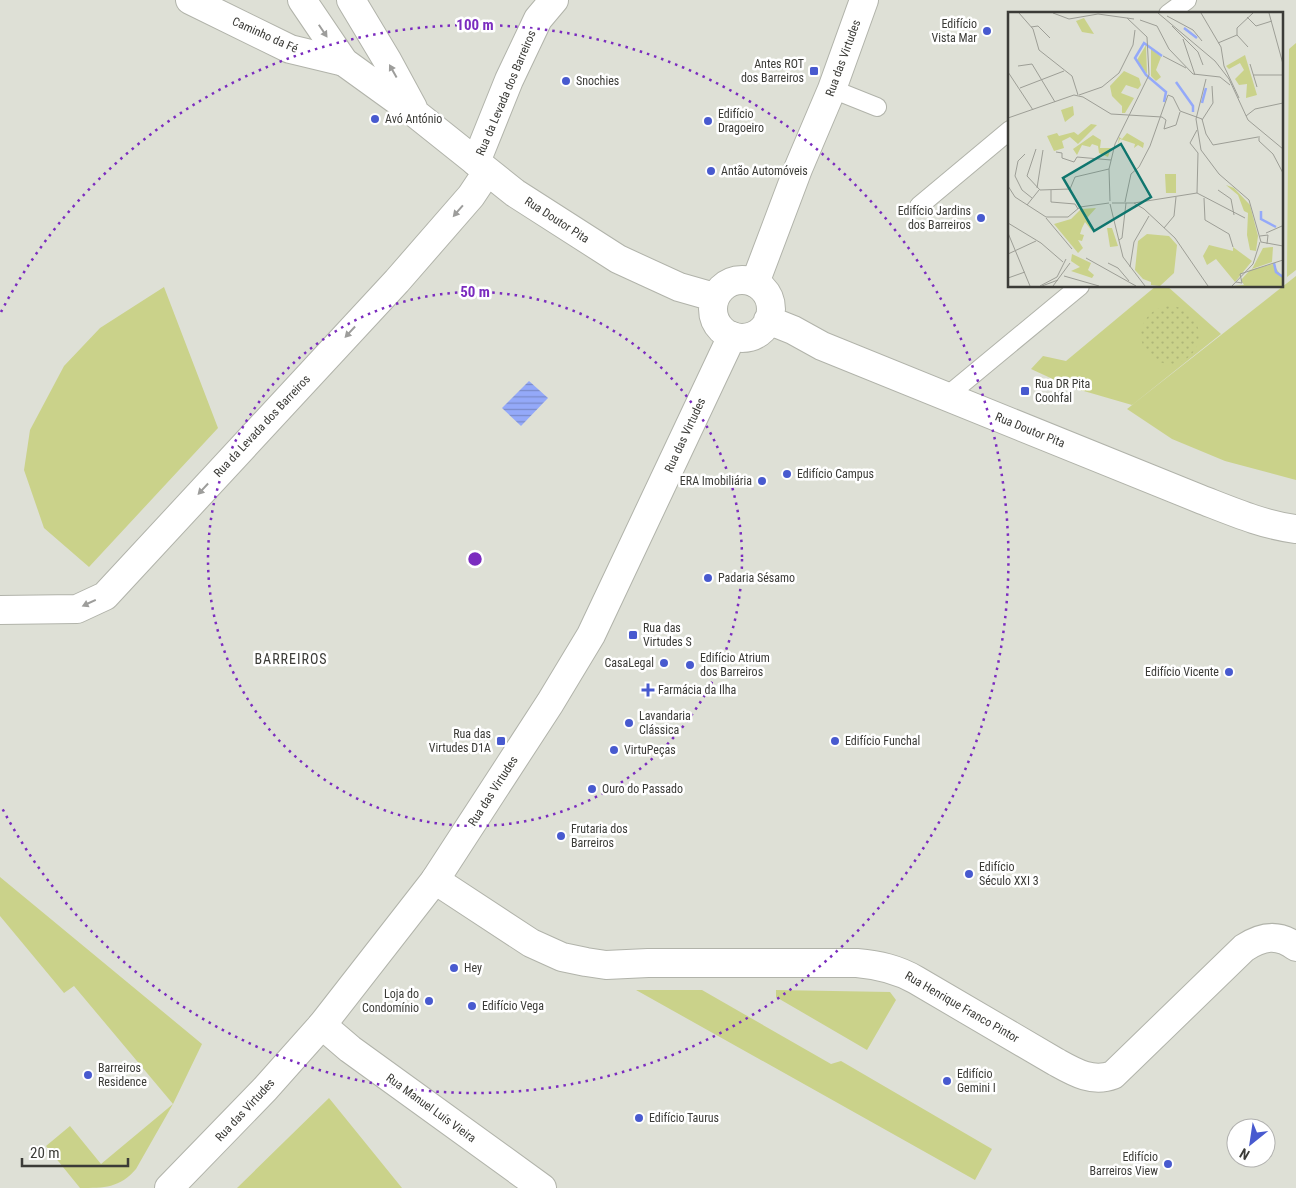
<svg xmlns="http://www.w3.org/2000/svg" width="1296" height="1188" font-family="'Roboto Condensed',sans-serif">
	<defs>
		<pattern id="park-dots" width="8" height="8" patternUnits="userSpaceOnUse" patternTransform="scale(1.25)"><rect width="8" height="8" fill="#cad28a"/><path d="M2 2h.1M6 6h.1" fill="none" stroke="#aeb578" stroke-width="1.8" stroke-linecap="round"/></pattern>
		<pattern id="water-rules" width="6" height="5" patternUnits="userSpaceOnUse" patternTransform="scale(1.25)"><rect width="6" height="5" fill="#94a9f9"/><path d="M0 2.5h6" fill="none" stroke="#7a8bca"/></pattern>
	</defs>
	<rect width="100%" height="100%" fill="#dee0d6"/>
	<!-- green -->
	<path fill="#cad28a" d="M1296 43V270L1287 277 1289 49Z
		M1296 276V480L1225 461 1172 439 1127 409Z
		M1156 286H1167L1221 334 1132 405 1070 387 1031 369 1043 356 1066 361Z
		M164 287 218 428 89 567 44 528 24 470 30 430 64 366 100 328Z
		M0 877 202 1044 173 1104 136 1169C120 1188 104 1188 80 1188L46 1146 70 1126 101 1164 173 1104 74 986 64 993 0 916Z
		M636 990H702L831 1064 841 1061 992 1149 975 1180Z
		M776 990 890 992 896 1000 867 1050 776 997Z
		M329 1098 402 1188H237Z"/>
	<!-- park -->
	<path fill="url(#park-dots)" d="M1141 335a29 29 0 1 1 58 0a29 29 0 1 1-58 0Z"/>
	<!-- water -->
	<path fill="url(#water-rules)" d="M529 381 548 398 521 426 502 408Z"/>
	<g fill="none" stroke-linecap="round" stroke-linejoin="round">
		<defs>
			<path id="service" d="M1168 14 1187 0
				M832 89 877 107
				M919 206 1010 130
				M947 396 1080 286"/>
			<path id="minor" d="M190 0 290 49 344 62
				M476 162 509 80 538 19 554 0
				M0 610 77 609 105 596 397 281 471 196 487 172
				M435 880 531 943 562 957 586 962 606 965 648 963H857C879 965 897 969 916 980L1056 1062C1074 1072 1092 1083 1113 1075L1244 948C1262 936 1278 933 1296 947
				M322 1025 350 1049 542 1188"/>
			<path id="tertiary" d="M755 283 798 169 832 89 864 0
				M169 1188 265 1089 322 1025 435 880 550 703 591 635 732 336"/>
			<path id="secondary" d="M302 0 344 62 416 114 515 193 618 259 679 287 714 297
				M351 0 387 60 413 108
				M713 309a29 29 0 1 1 58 0a29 29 0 1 1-58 0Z
				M768 320 793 330 822 346 1200 499C1231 511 1263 525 1296 529"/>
		</defs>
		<!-- service casing -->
		<use href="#service" stroke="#b1b3aa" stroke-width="20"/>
		<!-- minor casing -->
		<use href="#minor" stroke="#b1b3aa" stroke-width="30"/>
		<!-- tertiary casing -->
		<use href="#tertiary" stroke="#b1b3aa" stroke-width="30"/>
		<!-- secondary casing -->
		<use href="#secondary" stroke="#b1b3aa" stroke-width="30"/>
		<!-- service -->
		<use href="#service" stroke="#fff" stroke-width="18"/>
		<!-- minor -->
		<use href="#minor" stroke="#fff" stroke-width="28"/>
		<!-- tertiary -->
		<use href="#tertiary" stroke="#fff" stroke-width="28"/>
		<!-- secondary -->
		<use href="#secondary" stroke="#fff" stroke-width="28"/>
	</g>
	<!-- one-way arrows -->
	<defs><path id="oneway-solid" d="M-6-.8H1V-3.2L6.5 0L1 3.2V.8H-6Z" transform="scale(1.25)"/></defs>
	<g fill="#9d9d9b">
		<use href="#oneway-solid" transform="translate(323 31) rotate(56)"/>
		<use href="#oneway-solid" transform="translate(393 71) rotate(-119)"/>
		<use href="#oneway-solid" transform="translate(458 211) rotate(131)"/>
		<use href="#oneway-solid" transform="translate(350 332) rotate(133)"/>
		<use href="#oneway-solid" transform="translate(203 489) rotate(133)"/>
		<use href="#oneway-solid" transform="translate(89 603) rotate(155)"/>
	</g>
	<!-- distance rings -->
	<g fill="none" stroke="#7b2cbf" stroke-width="2.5" stroke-dasharray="2.5 5">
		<circle cx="475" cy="559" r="267"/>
		<path d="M1 312A534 534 0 1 1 1 806"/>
	</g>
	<!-- markers -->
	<g fill="#485acf" stroke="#fff" stroke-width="2">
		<circle cx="987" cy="31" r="5"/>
		<rect x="809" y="66" width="10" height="10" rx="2.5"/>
		<circle cx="566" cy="81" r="5"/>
		<circle cx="375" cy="119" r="5"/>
		<circle cx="708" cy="121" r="5"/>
		<circle cx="711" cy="171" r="5"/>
		<circle cx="981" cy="218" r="5"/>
		<rect x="1020" y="386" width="10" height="10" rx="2.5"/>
		<circle cx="787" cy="474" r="5"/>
		<circle cx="762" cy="481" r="5"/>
		<circle cx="708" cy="578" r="5"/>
		<rect x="628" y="630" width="10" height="10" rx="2.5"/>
		<circle cx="664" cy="663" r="5"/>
		<circle cx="690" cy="665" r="5"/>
		<circle cx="1229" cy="672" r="5"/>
		<path d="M645.5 682.5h5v5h5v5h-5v5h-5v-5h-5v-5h5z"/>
		<circle cx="629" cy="723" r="5"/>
		<rect x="496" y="736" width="10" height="10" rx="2.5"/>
		<circle cx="835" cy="741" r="5"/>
		<circle cx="614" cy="750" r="5"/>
		<circle cx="592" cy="789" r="5"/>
		<circle cx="561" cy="836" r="5"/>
		<circle cx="969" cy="874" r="5"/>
		<circle cx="454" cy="968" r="5"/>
		<circle cx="429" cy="1001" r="5"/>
		<circle cx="472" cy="1006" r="5"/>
		<circle cx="88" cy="1075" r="5"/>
		<circle cx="947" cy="1081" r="5"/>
		<circle cx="639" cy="1118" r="5"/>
		<circle cx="1168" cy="1164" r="5"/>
	</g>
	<g text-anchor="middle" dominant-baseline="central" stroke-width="5" stroke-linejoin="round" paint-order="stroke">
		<!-- poi labels -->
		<g font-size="12" fill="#3b3b37" stroke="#fff" text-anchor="start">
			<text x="977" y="24" text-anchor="end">Edifício<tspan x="977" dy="14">Vista Mar</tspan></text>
			<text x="804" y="64" text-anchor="end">Antes ROT<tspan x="804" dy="14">dos Barreiros</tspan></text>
			<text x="576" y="81">Snochies</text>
			<text x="718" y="114">Edifício<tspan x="718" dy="14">Dragoeiro</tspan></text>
			<text x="385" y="119">Avó António</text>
			<text x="721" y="171">Antão Automóveis</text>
			<text x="971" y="211" text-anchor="end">Edifício Jardins<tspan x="971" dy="14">dos Barreiros</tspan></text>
			<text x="1035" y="384">Rua DR Pita<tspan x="1035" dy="14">Coohfal</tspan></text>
			<text x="797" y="474">Edifício Campus</text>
			<text x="752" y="481" text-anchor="end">ERA Imobiliária</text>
			<text x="718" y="578">Padaria Sésamo</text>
			<text x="643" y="628">Rua das<tspan x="643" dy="14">Virtudes S</tspan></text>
			<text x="700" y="658">Edifício Atrium<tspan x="700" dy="14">dos Barreiros</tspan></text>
			<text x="654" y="663" text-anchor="end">CasaLegal</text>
			<text x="1219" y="672" text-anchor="end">Edifício Vicente</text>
			<text x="658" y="690">Farmácia da Ilha</text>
			<text x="639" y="716">Lavandaria<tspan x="639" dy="14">Clássica</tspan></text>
			<text x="491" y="734" text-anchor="end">Rua das<tspan x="491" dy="14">Virtudes D1A</tspan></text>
			<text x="845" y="741">Edifício Funchal</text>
			<text x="624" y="750">VirtuPeças</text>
			<text x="602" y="789">Ouro do Passado</text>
			<text x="571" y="829">Frutaria dos<tspan x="571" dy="14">Barreiros</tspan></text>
			<text x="979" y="867">Edifício<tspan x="979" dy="14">Século XXI 3</tspan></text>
			<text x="464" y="968">Hey</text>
			<text x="419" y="994" text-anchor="end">Loja do<tspan x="419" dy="14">Condomínio</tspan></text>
			<text x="482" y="1006">Edifício Vega</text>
			<text x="98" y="1068">Barreiros<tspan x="98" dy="14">Residence</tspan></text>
			<text x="957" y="1074">Edifício<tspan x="957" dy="14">Gemini I</tspan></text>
			<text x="649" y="1118">Edifício Taurus</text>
			<text x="1158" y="1157" text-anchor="end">Edifício<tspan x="1158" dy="14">Barreiros View</tspan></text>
		</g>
		<!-- street labels -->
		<g font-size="12" fill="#3b3b37" stroke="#fff">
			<text transform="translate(265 35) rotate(24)">Caminho da Fé</text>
			<text transform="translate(843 58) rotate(-70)">Rua das Virtudes</text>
			<text transform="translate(506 93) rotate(-67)">Rua da Levada dos Barreiros</text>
			<text transform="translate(557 220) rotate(33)">Rua Doutor Pita</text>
			<text transform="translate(262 426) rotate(-47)">Rua da Levada dos Barreiros</text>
			<text transform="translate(1030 430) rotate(22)">Rua Doutor Pita</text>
			<text transform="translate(685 435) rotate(-65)">Rua das Virtudes</text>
			<text transform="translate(493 791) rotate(-57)">Rua das Virtudes</text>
			<text transform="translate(962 1007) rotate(30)">Rua Henrique Franco Pintor</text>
			<text transform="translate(431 1108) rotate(36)">Rua Manuel Luís Vieira</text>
			<text transform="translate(245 1110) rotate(-47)">Rua das Virtudes</text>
		</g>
		<!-- neighbourhood labels -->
		<g font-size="14" letter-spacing="1" fill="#3b3b37" stroke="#fff">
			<text x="291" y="659">BARREIROS</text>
		</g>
	</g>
	<!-- overview -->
	<g transform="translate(1008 12)">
		<rect width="275" height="275" fill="#dee0d6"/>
		<path d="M76 6 86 22 74 20 68 9ZM138 33 139 62 129 48ZM143 36 153 45 148 58 153 65 148 69 143 64ZM237 43 249 83 238 86 239 72 231 73 227 67 236 58 232 51 221 57 218 54ZM116 59 131 66 133 73 130 77 118 73 113 81 126 86 117 101H114V85V94L104 84 102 74ZM65 94 66 103 57 110 53 98ZM83 112 89 113 70 132 62 125 54 129 56 136 46 139 39 124 49 121 51 124 66 120 70 123ZM119 121 136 131 135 136 130 133 126 136 127 132 112 127 110 132 111 125 114 127ZM85 123 93 128 92 136H103L100 145 91 141 90 134 84 132 82 135 74 133 69 143 65 137ZM157 162H168V181H158ZM218 173 226 176 242 193 250 224 248 239 242 238 239 223 240 201 236 199 230 183ZM88 196 79 206 84 219 77 210 74 216 72 222 76 223 74 229 70 228 75 236 70 241 46 212 63 207 73 197ZM99 216H104L110 234 102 235ZM139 222 161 224 169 233 166 261 152 274 143 273V270L135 267 127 258 130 229ZM201 233 225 239V235L244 249 227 270 208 247 199 253 195 244ZM265 235 264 250 244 257 255 236ZM64 242 83 251 80 258 86 263 84 266 63 259 72 255 63 249Z" fill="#cad28a"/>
		<path d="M265 252 275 266V274H226L236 273 233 268 242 258Z" fill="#cad28a"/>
		<path fill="none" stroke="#94a9f9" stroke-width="2.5" d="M176 16 189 26M154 44 136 31 127 46 138 63 158 80 156 90M168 70 185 94V100M194 91 198 76M253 199V207L268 215M266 251 268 260 275 265"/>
		<path fill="none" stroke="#9d9e96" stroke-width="1" d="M11 1 25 17 31 38 64 64 70 83M45 1 61 7 90 2 126 7M150 1 207 49 221 67 240 108 275 137M193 1 213 35 216 54 231 86M261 1 275 52M159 4 185 18 194 29M239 5 248 14 264 9M132 8 149 14 161 37 185 62 212 65 222 73M164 14 190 40 195 53M23 15 30 14 42 26M229 23 240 35M175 27 187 63M210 31 229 23V16L245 1M155 44 178 56M242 52 249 75M10 54 24 52 47 90M0 60 25 98M245 63H275M198 67 188 107 193 138 211 162 241 188 253 230 275 234M12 76 56 59M71 83 94 75 111 61 125 33 127 18M238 104 247 97 275 91M0 106 66 83 75 85 103 102 154 105 158 108 156 117 168 113 172 100M194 108 205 91 204 74M189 118 182 131 190 141 189 181M251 124V129L265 142 275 161M28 137 19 164 32 178 62 177 67 165 101 157M48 140 54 141V146L66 150 69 145 103 148M17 142 10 149 7 164 14 178 24 186M0 174 7 185 38 205H60L72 195 101 191M29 176 35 138M43 178V190L67 192 70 197M210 178 223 187 226 203M189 181 237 206M196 186 197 208 221 222 225 235M102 189 101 157 107 132 141 63 139 25 119 6M117 190 123 162 131 155 142 134 160 83 165 85 172 99 194 107 198 122 205 133 250 125M104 191H126L136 197 167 226 200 274M126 191 189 181M102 192 115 245 137 274M19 193 31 178M38 206 64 237M0 211 33 231 55 250M156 216 166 204 168 185M0 221 22 274M258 221 274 214M252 224 260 223 259 232M111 228 114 226 118 191M0 242 28 229M78 246 128 274M100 251 110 256 121 269M122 255 126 230 141 204M56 264 91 274M0 266 17 260M228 270 234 271 232 262 275 248M32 274 49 265 58 247M34 274 50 268M45 274 62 251M224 274 245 252 252 230"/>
		<path fill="#0f766e" fill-opacity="0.15" stroke="#0f766e" stroke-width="2.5" d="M113 132 143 185 86 219 55 166Z"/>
		<rect width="275" height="275" fill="none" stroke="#3b3b37" stroke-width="2.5"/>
	</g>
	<circle cx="475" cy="559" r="8" fill="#7b2cbf" stroke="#fff" stroke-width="2.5"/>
	<g font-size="15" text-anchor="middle" font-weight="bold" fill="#7b2cbf" stroke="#fff" stroke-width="5" stroke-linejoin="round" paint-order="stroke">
		<text x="475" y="30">100 m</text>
		<text x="475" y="297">50 m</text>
	</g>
	<!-- north arrow -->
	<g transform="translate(1251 1143) rotate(210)"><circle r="24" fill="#ffffff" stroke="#b1b1af"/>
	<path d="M0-4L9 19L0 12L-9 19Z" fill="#485acf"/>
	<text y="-8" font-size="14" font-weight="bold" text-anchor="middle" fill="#3b3b37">N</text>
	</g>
	<!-- scale -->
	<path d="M22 1158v8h106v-8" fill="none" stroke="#3b3b37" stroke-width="2.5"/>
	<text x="30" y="1158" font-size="15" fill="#3b3b37" stroke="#ffffff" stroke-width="4" paint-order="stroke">20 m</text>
</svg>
